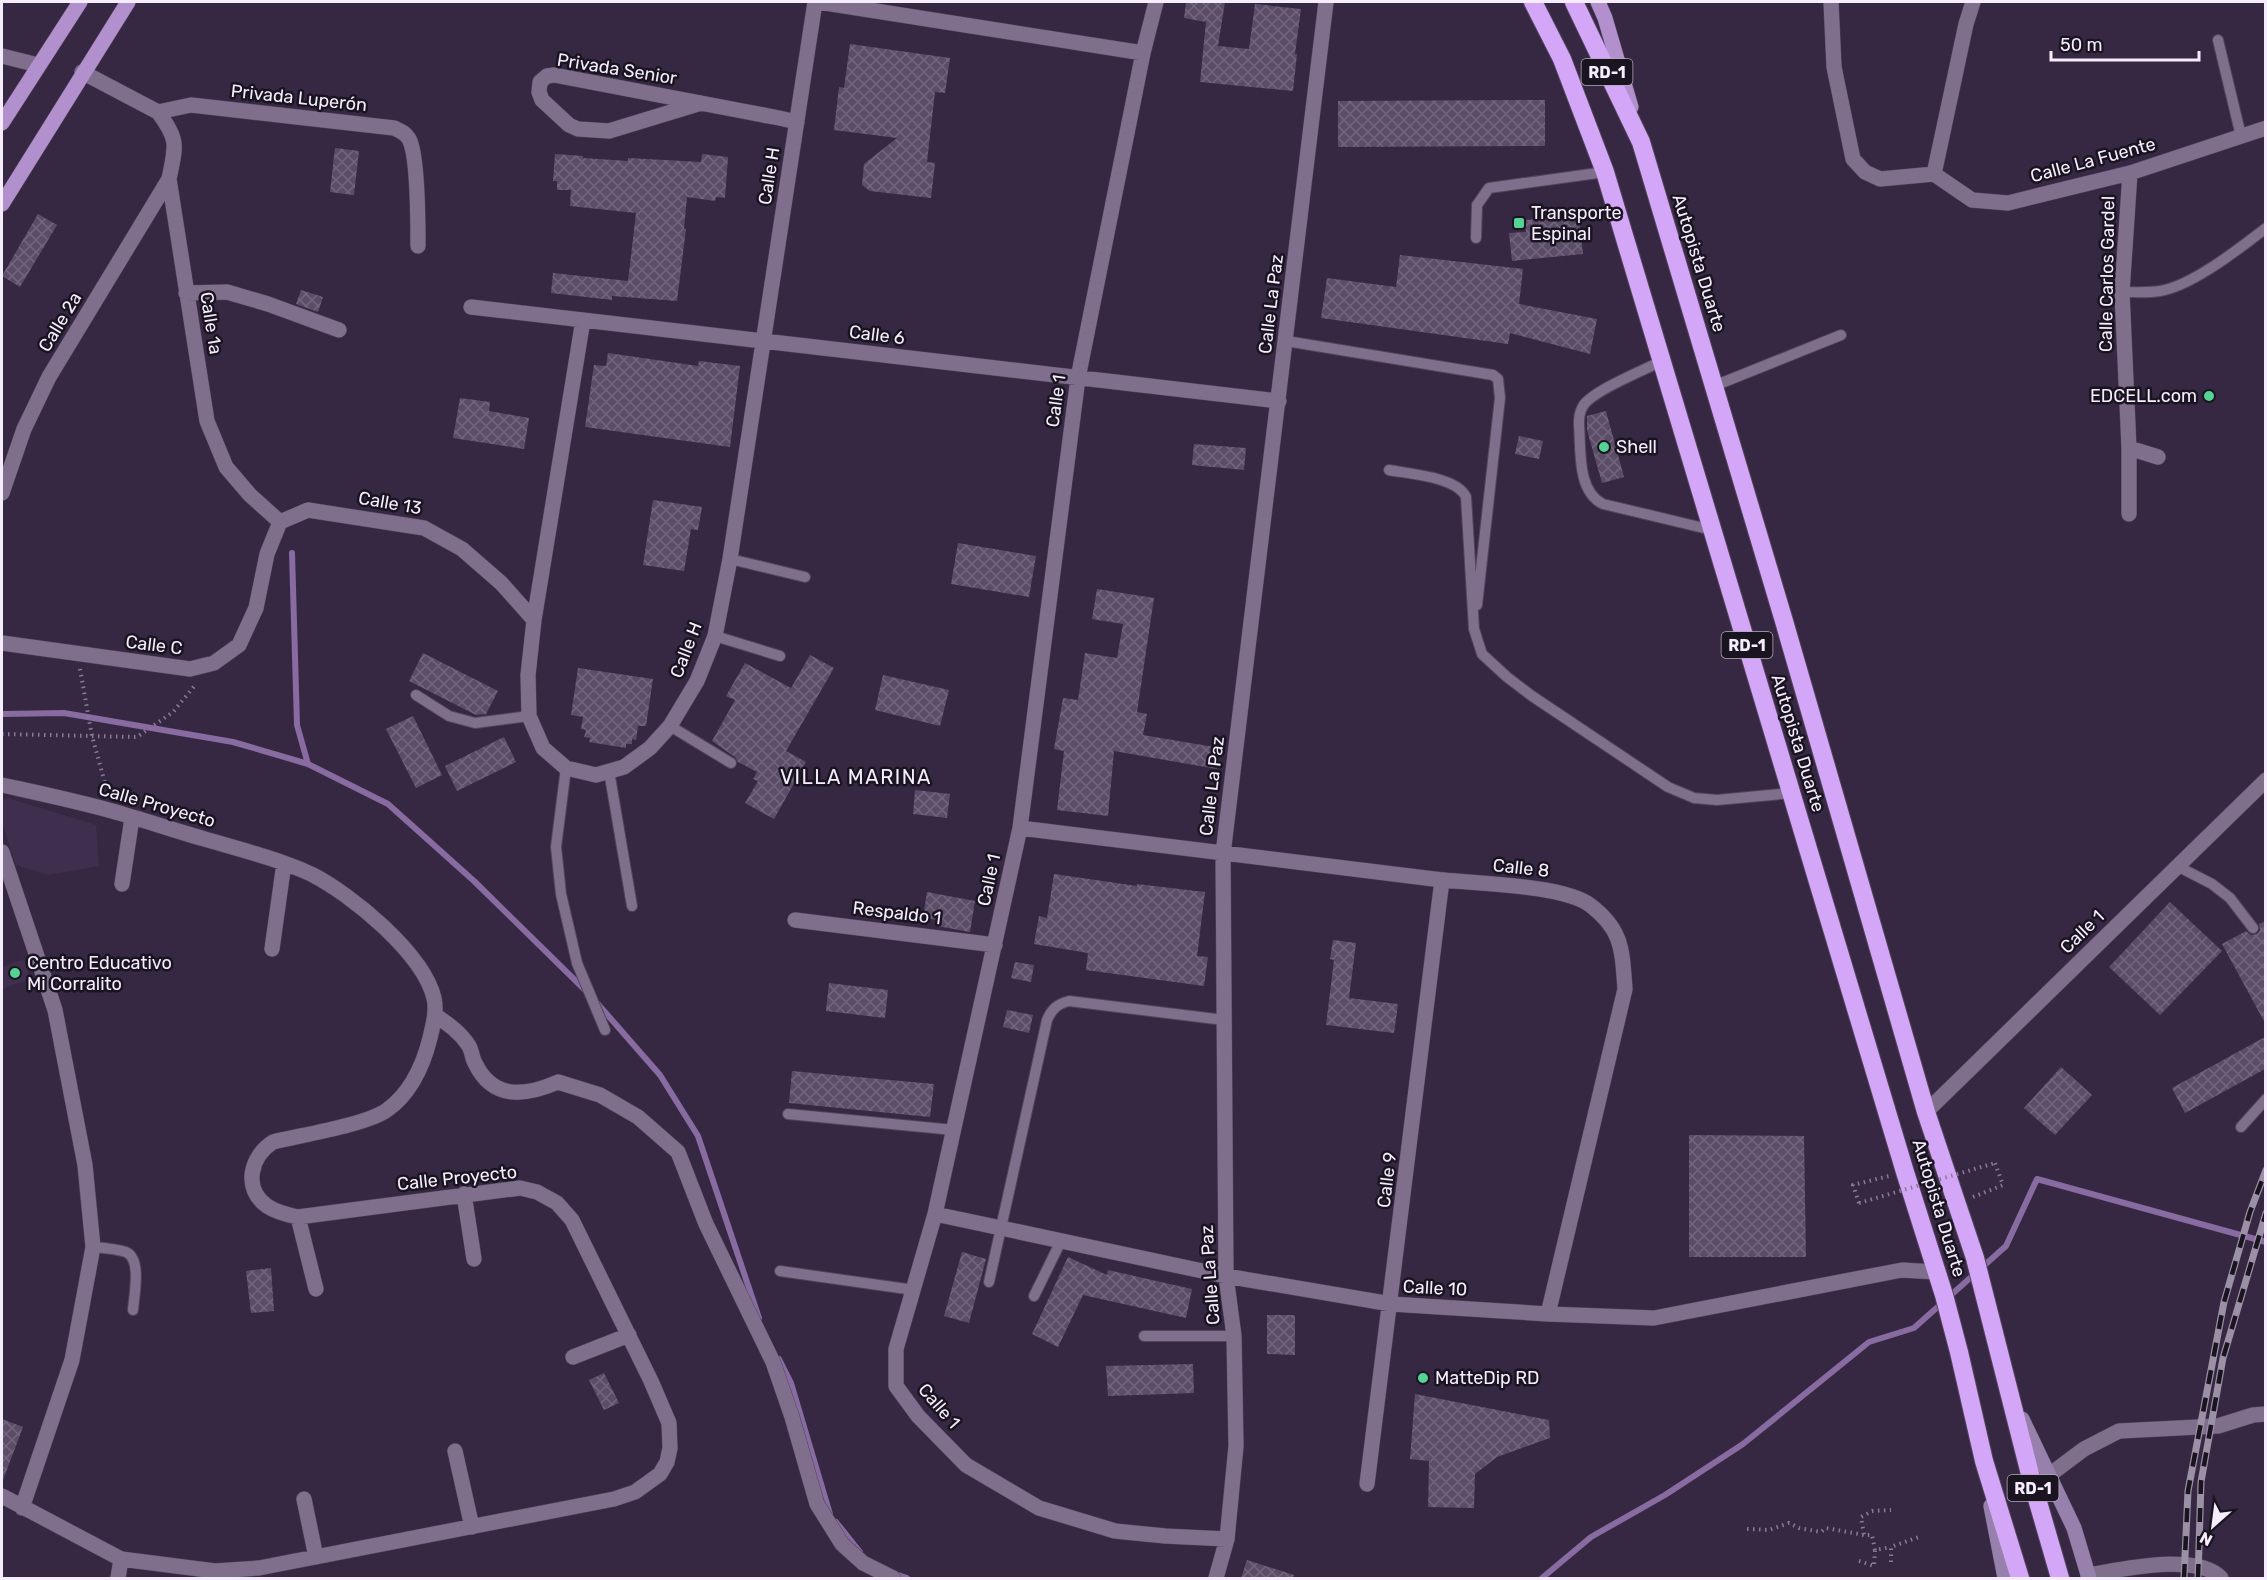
<svg xmlns="http://www.w3.org/2000/svg" width="2267" height="1580" font-family="Rubik,sans-serif">
	<defs>
		<pattern id="building-cross-hatch" width="8" height="8" patternUnits="userSpaceOnUse" patternTransform="scale(1.5)"><rect width="8" height="8" fill="#5b4c68"/><path d="M0 0l8 8M0 8l8-8" fill="none" stroke="#73667e"/></pattern>
	</defs>
	<rect width="100%" height="100%" fill="#362842"/>
	<!-- built -->
	<path fill="#402e4e" d="M7 798 96 825 99 866 48 875 16 865 2 822V800Z
		M24 959 30 979 2 989V967Z"/>
	<g fill="none" stroke-linecap="round" stroke-linejoin="round">
		<!-- stream -->
		<path stroke="#886ba0" stroke-width="6" d="M292 553 297 725 308 764
			M2 714 64 713 233 742 308 764 388 804 474 881 586 991
			M597 1003 660 1075 698 1136 759 1318
			M779 1359 791 1383 830 1514
			M836 1522 860 1552
			M892 1573 907 1578
			M1542 1578 1591 1537 1665 1495 1743 1444 1869 1342 1914 1328 2006 1246 2037 1179 2266 1242"/>
	</g>
	<!-- building -->
	<path fill="url(#building-cross-hatch)" d="M1186 2H1225L1218 46 1249 49 1255 4 1301 9 1295 54H1297L1293 91 1200 82 1206 22 1184 18Z
		M850 44 950 58 945 93 935 92 927 162 935 163 931 198 870 191 862 185 864 164 897 138 834 130 839 87 844 88Z
		M1545 100V146L1338 147V101Z
		M335 148 359 151 354 195 330 192Z
		M555 154 583 156V158L628 161V158L701 162 702 154 728 157 725 198 716 197 715 201 687 197 684 229H686L677 301 612 296V300L551 293 553 273 628 281 636 213 570 206 571 190H557V181H553Z
		M38 214 57 225 20 287 2 276Z
		M1579 215 1583 254 1512 261 1509 233 1526 232 1525 220Z
		M1400 255 1523 269 1519 304 1597 319 1590 354 1510 333 1508 344 1321 318 1327 278 1396 287Z
		M301 290 323 297 318 312 296 304Z
		M608 353 698 366 699 361 740 366 730 447 585 427 594 365 606 366Z
		M460 398 490 402 489 411 529 418 524 449 453 438Z
		M1606 411 1624 477 1602 483 1587 430V416Z
		M1519 436 1543 441 1539 459 1515 454Z
		M1194 444 1246 448 1244 470 1192 465Z
		M653 500 702 507 698 530 691 529 684 571 643 565Z
		M958 543 1036 556 1029 597 951 584Z
		M1097 589 1154 598 1137 712 1147 714 1143 735 1220 748 1217 769 1114 751 1108 816 1057 810 1064 751 1054 749 1063 698 1078 700 1085 653 1117 658 1123 624 1092 619Z
		M423 653 498 691 486 714 476 715 409 681Z
		M810 655 834 668 786 751 806 762 774 819 745 803 758 781 753 779 757 772 738 762 735 757 712 741 735 700 726 696 745 663 791 688Z
		M578 668 653 679 646 726H638L636 740 632 739V744H626V748L589 742 590 738 584 737 586 730 581 729 583 717 571 715Z
		M883 675 949 690 940 726 875 710Z
		M413 716 442 775 416 788 386 729Z
		M504 737 516 762 457 791 445 766Z
		M915 790 950 794 947 818 913 814Z
		M1054 874 1137 886V884L1205 892 1197 956 1208 957 1204 986 1086 970 1088 953 1034 944 1039 916 1047 918Z
		M927 892 975 901 970 932 937 926 938 920 923 918Z
		M2170 902 2222 951 2160 1015 2109 967Z
		M2265 921V1023L2222 944 2246 931 2251 935 2257 934 2260 930 2259 924Z
		M1333 940 1356 943 1349 998 1398 1004 1394 1033 1326 1025 1334 960 1330 959Z
		M1015 962 1034 965 1031 982 1011 978Z
		M829 983 888 990 885 1018 826 1011Z
		M1007 1010 1033 1015 1029 1033 1003 1027Z
		M2265 1037V1069L2185 1113 2172 1088Z
		M2061 1067 2092 1095 2055 1135 2024 1108Z
		M792 1071 934 1084 930 1117 789 1103Z
		M1689 1135 1804 1136 1806 1257H1689Z
		M962 1252 986 1259 969 1323 944 1316Z
		M1068 1257 1107 1275 1108 1270 1192 1289 1186 1318 1083 1295 1058 1347 1032 1334Z
		M271 1268 274 1311 251 1313 246 1271Z
		M1267 1315H1295V1355L1267 1354Z
		M1193 1364 1194 1393 1108 1396 1106 1366Z
		M604 1373 619 1403 604 1410 589 1380Z
		M1415 1394 1549 1420 1550 1438 1497 1457 1475 1474 1474 1508 1428 1507 1429 1461 1410 1459Z
		M2 1419 23 1427 3 1480H2Z
		M1247 1560 1294 1575 1293 1578H1241Z"/>
	<g fill="none" stroke-linecap="round" stroke-linejoin="round">
		<defs>
			<path id="lane" d="M2218 40 2241 136
				M1476 238 1477 205 1489 188 1605 172
				M2122 292C2135 292 2148 293 2160 291 2192 286 2240 248 2266 228
				M1286 341 1493 375 1498 379 1500 398 1477 605
				M1662 361C1644 370 1592 391 1583 406 1579 413 1579 418 1579 425 1581 451 1577 491 1603 504L1712 530
				M1714 386 1841 335
				M1389 470C1410 474 1457 477 1466 497L1474 629 1482 654 1507 677 1532 696 1668 787 1694 798 1717 800 1792 793
				M730 559 805 577
				M715 636 780 656
				M416 695 449 716 475 723 529 716
				M670 726 731 763
				M566 768 556 847 561 894 577 963 605 1030
				M609 771 632 906
				M2177 866 2212 884 2230 898 2253 928
				M788 1114 954 1130
				M2241 1127 2266 1099
				M93 1247C103 1248 116 1249 126 1252 142 1259 134 1295 133 1310
				M780 1271 914 1290
				M989 1282 1047 1020C1052 1009 1057 1004 1069 1001L1224 1020
				M1034 1296 1061 1241
				M1144 1336H1234"/>
			<path id="street" d="M819 2 1143 53
				M1156 2 1143 53 1078 378 1020 828 935 1214 896 1349V1386L918 1416 966 1465 1039 1508 1115 1531 1165 1536 1227 1539
				M1831 2 1834 67 1853 159 1865 172 1880 179 1934 174
				M2 56 38 65
				M82 72 158 112 191 105 394 128C400 131 405 132 409 139 418 155 418 224 418 246
				M701 103 609 131 578 129 569 125 542 100 539 92 540 82 547 76 554 75 779 118 797 122
				M158 112C179 140 176 145 169 179L207 421 226 467 250 495 280 522
				M1934 174 1972 200 2008 203 2130 173 2266 128
				M1934 174 1966 24 1973 2
				M186 293 227 292 268 304 339 330
				M471 307 1279 401
				M583 320 534 620 528 675 529 716 543 748 566 768 596 775 624 767 650 748 670 726 697 681 715 636 730 559 815 2
				M2129 448 2158 457
				M2 493 24 429 49 377 169 179
				M2129 514V448L2122 292 2130 173
				M280 522 308 510 424 528 462 549 501 583 534 620
				M2 643 190 669 214 663 239 645 256 608 267 554 280 522
				M2 785C38 793 76 801 112 811 144 820 176 831 208 840 242 850 278 859 311 874 351 894 423 953 434 998 437 1011 433 1025 430 1038 423 1066 411 1093 387 1110 366 1125 301 1135 273 1142 251 1156 242 1188 267 1206 276 1212 288 1215 298 1217L520 1188 537 1192 557 1203 572 1220 651 1381 669 1423 670 1448 667 1462 660 1474 635 1492 614 1499 259 1568 215 1571 121 1559 2 1496
				M1020 828C1158 845 1296 862 1434 879 1472 884 1561 884 1590 905 1623 930 1622 950 1625 989L1548 1314
				M2 852 55 1010 85 1165 93 1247 72 1360 22 1508
				M122 884 132 818
				M795 920 995 945
				M272 949 284 863
				M435 1015C448 1024 460 1032 469 1046 472 1051 472 1058 475 1063 493 1101 526 1096 558 1082L600 1095 638 1117 678 1152 706 1224 773 1362 792 1417 817 1504 842 1544 863 1563 893 1578
				M1926 1112 2266 780
				M464 1194 474 1259
				M935 1214 1226 1276 1391 1304 1548 1314 1654 1318 1902 1270 1935 1272
				M298 1217 316 1289
				M573 1357 629 1335
				M455 1451 472 1527
				M2048 1476 2084 1449 2119 1431 2218 1426 2253 1415 2266 1414
				M1367 1484 1442 880
				M304 1499 316 1557
				M2088 1575C2120 1570 2197 1552 2221 1578
				M118 1578 121 1559
				M1216 1578 1227 1539 1236 1446 1234 1336 1226 1276 1223 854 1326 2"/>
			<path id="secondary" d="M2022 1419 2074 1528 2089 1578
				M1991 1506 2005 1578"/>
			<path id="primary" d="M1598 2 1605 18 1631 107
				M2 123 80 2
				M2 204 128 2"/>
			<path id="highway" d="M1533 2 1562 59 1605 172 1905 1172 1944 1295 1959 1352 1984 1461 2020 1578
				M1574 2 1641 142 1784 621 1926 1112 1975 1258 2031 1478 2060 1578"/>
		</defs>
		<!-- lane casing -->
		<use href="#lane" stroke="#52455b" stroke-width="12"/>
		<!-- street casing -->
		<use href="#street" stroke="#52455b" stroke-width="16"/>
		<!-- secondary casing -->
		<use href="#secondary" stroke="#52455b" stroke-width="16"/>
		<!-- primary casing -->
		<use href="#primary" stroke="#52455b" stroke-width="16"/>
		<!-- highway casing -->
		<use href="#highway" stroke="#52455b" stroke-width="20"/>
		<!-- path -->
		<path stroke="#887c92" stroke-width="4" stroke-dasharray="1.5 4.5" stroke-linecap="butt" d="M80 669 92 736 108 794
			M2 734 137 737 173 712 196 684
			M1973 1197 2003 1185 1995 1163
			M1859 1203 1853 1185 1889 1176
			M1747 1529 1769 1530 1789 1523 1799 1528 1821 1532 1826 1528 1864 1535
			M1875 1550 1872 1535H1864L1861 1517 1872 1511 1891 1510
			M1859 1561 1874 1566 1875 1550 1891 1547
			M1891 1562V1547L1919 1537"/>
		<!-- lane -->
		<use href="#lane" stroke="#7f6f8d" stroke-width="10"/>
		<!-- street -->
		<use href="#street" stroke="#7f6f8d" stroke-width="15"/>
		<!-- secondary -->
		<use href="#secondary" stroke="#9880ad" stroke-width="15"/>
		<!-- primary -->
		<use href="#primary" stroke="#b190cd" stroke-width="15"/>
		<!-- highway -->
		<use href="#highway" stroke="#d3a6f7" stroke-width="18"/>
		<defs>
			<path id="rail" d="M2184 1578 2188 1491 2224 1302 2250 1212 2266 1170
				M2198 1578 2201 1482 2223 1358 2266 1213"/>
		</defs>
		<!-- rail casing -->
		<use href="#rail" stroke="#9b90a5" stroke-width="7"/>
		<!-- rail -->
		<use href="#rail" stroke="#1a1420" stroke-width="4.5" stroke-dasharray="14" stroke-linecap="butt"/>
		<!-- path-bridge -->
		<path stroke="#887c92" stroke-width="4" stroke-dasharray="1.5 4.5" stroke-linecap="butt" d="M1859 1203 1995 1163"/>
	</g>
	<!-- markers -->
	<g fill="#54d395" stroke="#1a1420" stroke-width="2">
		<rect x="1513" y="217" width="12" height="12" rx="3"/>
		<circle cx="2209" cy="396" r="6"/>
		<circle cx="1604" cy="447" r="6"/>
		<circle cx="15" cy="973" r="6"/>
		<circle cx="1423" cy="1378" r="6"/>
	</g>
	<g text-anchor="middle" dominant-baseline="central" stroke-width="5" stroke-linejoin="round" paint-order="stroke">
		<!-- shield labels -->
		<g fill="#1a1420" stroke="#b3abbb" stroke-width="1.5">
			<rect x="1581.5" y="59" width="51" height="26" rx="4.5"/>
			<rect x="1721.5" y="632" width="51" height="26" rx="4.5"/>
			<rect x="2007.5" y="1475" width="51" height="26" rx="4.5"/>
		</g>
		<g font-size="16" font-weight="bold" fill="#f5ecfd">
			<text x="1607" y="72">RD-1</text>
			<text x="1747" y="645">RD-1</text>
			<text x="2033" y="1488">RD-1</text>
		</g>
		<!-- street labels -->
		<g font-size="18" fill="#f5ecfd" stroke="#1a1420">
			<text transform="translate(617 69) rotate(9)">Privada Senior</text>
			<text transform="translate(299 98) rotate(6)">Privada Luperón</text>
			<text transform="translate(2093 160) rotate(-15)">Calle La Fuente</text>
			<text transform="translate(769 176) rotate(-81)">Calle H</text>
			<text transform="translate(1699 263) rotate(73)">Autopista Duarte</text>
			<text transform="translate(2107 274) rotate(-89)">Calle Carlos Gardel</text>
			<text transform="translate(1271 304) rotate(-83)">Calle La Paz</text>
			<text transform="translate(60 322) rotate(-59)">Calle 2a</text>
			<text transform="translate(211 323) rotate(81)">Calle 1a</text>
			<text transform="translate(877 335) rotate(7)">Calle 6</text>
			<text transform="translate(1056 401) rotate(-82)">Calle 1</text>
			<text transform="translate(390 503) rotate(10)">Calle 13</text>
			<text transform="translate(154 645) rotate(7)">Calle C</text>
			<text transform="translate(686 650) rotate(-69)">Calle H</text>
			<text transform="translate(1798 743) rotate(73)">Autopista Duarte</text>
			<text transform="translate(1212 786) rotate(-83)">Calle La Paz</text>
			<text transform="translate(157 805) rotate(16)">Calle Proyecto</text>
			<text transform="translate(1521 868) rotate(6)">Calle 8</text>
			<text transform="translate(989 880) rotate(-78)">Calle 1</text>
			<text transform="translate(897 913) rotate(7)">Respaldo 1</text>
			<text transform="translate(2082 932) rotate(-44)">Calle 1</text>
			<text transform="translate(457 1178) rotate(-6)">Calle Proyecto</text>
			<text transform="translate(1387 1180) rotate(-83)">Calle 9</text>
			<text transform="translate(1939 1208) rotate(73)">Autopista Duarte</text>
			<text transform="translate(1210 1275) rotate(-94)">Calle La Paz</text>
			<text transform="translate(1435 1288) rotate(3)">Calle 10</text>
			<text transform="translate(939 1406) rotate(49)">Calle 1</text>
		</g>
		<!-- poi labels -->
		<g font-size="18" fill="#f5ecfd" stroke="#1a1420" text-anchor="start">
			<text x="1531" y="213">Transporte<tspan x="1531" dy="21">Espinal</tspan></text>
			<text x="2197" y="396" text-anchor="end">EDCELL.com</text>
			<text x="1616" y="447">Shell</text>
			<text x="27" y="963">Centro Educativo<tspan x="27" dy="21">Mi Corralito</tspan></text>
			<text x="1435" y="1378">MatteDip RD</text>
		</g>
		<!-- neighbourhood labels -->
		<g font-size="20" letter-spacing="1.5" fill="#f5ecfd" stroke="#1a1420">
			<text x="856" y="777">VILLA MARINA</text>
		</g>
	</g>
	<!-- border -->
	<rect width="2267" height="1580" fill="none" stroke="#f5ecfd" stroke-width="6"/>
	<!-- north arrow -->
	<g transform="translate(2213 1526) rotate(208)" stroke="#1a1420" stroke-width="4.5" paint-order="stroke">
	<path d="M0-4.5L10 22L0 15L-10 22Z" fill="#f5ecfd"/>
	<text y="-9" font-size="16" font-weight="bold" text-anchor="middle" fill="#f5ecfd">N</text>
	</g>
	<!-- scale -->
	<path d="M2051 51v9h148v-9" fill="none" stroke="#f5ecfd" stroke-width="3"/>
	<text x="2060" y="51" font-size="18" fill="#f5ecfd" stroke="#1a1420" stroke-width="4.5" paint-order="stroke">50 m</text>
</svg>
